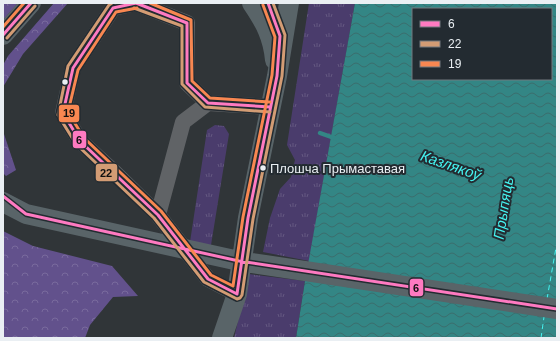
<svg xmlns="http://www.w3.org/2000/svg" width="560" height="341" font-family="Helvetica,sans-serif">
	<defs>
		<pattern id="grass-tufts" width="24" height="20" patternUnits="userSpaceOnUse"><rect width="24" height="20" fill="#4a3c6c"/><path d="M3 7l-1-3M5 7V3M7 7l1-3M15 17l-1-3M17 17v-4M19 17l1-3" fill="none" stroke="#645881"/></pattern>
		<pattern id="forest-crowns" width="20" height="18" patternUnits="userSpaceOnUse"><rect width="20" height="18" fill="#62518c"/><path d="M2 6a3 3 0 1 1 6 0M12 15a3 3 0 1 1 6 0" fill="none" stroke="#796a9d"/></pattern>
		<pattern id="water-waves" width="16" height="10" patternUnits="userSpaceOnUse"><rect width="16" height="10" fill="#338685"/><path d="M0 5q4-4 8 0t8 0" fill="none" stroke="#3b6d6d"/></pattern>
	</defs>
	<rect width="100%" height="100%" fill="#303538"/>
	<!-- grass -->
	<path fill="url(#grass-tufts)" d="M309 3H355L309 261 263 252 270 218 280 189 291 177 295 160 287 145Z
		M215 125 224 126 229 134 211 245 190 242 207 130Z
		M249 274 305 281 296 338H234Z"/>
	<!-- forest -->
	<path fill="url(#forest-crowns)" d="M3 3H18L3 20Z
		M54 3H68L23 54 3 87V65L8 56Z
		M3 131 16 170 6 176 3 173Z
		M3 231 33 246 112 266 138 296 113 297 90 325 85 338H3Z"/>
	<!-- water -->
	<path fill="url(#water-waves)" fill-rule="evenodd" d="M355 3H557V338H296L305 281ZM413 9H551V79H413Z"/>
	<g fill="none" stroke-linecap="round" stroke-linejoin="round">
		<!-- stream -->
		<path stroke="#338685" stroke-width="4.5" d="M320 133 337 139"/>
		<!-- ferry -->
		<path stroke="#45f3f0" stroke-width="1" stroke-dasharray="5 4" stroke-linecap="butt" d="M547 299 557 242
			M541 338 544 317"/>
		<!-- minor -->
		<path stroke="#606366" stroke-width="16" d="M136 3 113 8 73 68 63 113 80 141 115 173 158 215 208 279 237 294
			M136 3 187 23V83L208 103 270 107
			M158 215 183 122 208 103"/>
		<!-- major -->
		<path stroke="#596468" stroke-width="20" d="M252 3C265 22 273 37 275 60
			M3 35 31 3
			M3 202 26 214 239 261 557 309
			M222 338 237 294 248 218 277 76 289 3"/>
		<defs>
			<path id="bus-1" d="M136 3 113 8 73 68 63 113 80 141 158 215 208 279 237 294 248 218 277 76 280 36 268 3
				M136 3 187 23V83L208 103 270 107
				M3 35 31 3
				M3 196 26 214 239 261 557 309"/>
			<path id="bus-2" d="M112 3 109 5 68 66 58 115 76 144 154 218 204 282 237 299 240 298 242 295 253 219 282 76 285 35 273 3
				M134 8 182 26V84L205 107 270 112
				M7 38 35 6"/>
			<path id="bus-3" d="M150 3 191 20 192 81 210 98 270 102
				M137 8 116 12 78 70 68 112 84 138 161 211 211 275 233 286 243 217 272 75 275 37 263 5
				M3 27 24 3"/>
		</defs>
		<!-- bus-1 casing -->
		<use href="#bus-1" stroke="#232b31" stroke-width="6"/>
		<!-- bus-2 casing -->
		<use href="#bus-2" stroke="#232b31" stroke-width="6"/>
		<!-- bus-3 casing -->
		<use href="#bus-3" stroke="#232b31" stroke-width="6"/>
		<!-- bus-1 -->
		<use href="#bus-1" stroke="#fe7ac1" stroke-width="3"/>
		<!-- bus-2 -->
		<use href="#bus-2" stroke="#d39c74" stroke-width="3"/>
		<!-- bus-3 -->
		<use href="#bus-3" stroke="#f88751" stroke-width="3"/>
	</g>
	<!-- markers -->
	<g fill="#eaeff3" stroke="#232b31" stroke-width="1.5">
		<circle cx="65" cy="82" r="3.5"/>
		<circle cx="263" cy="168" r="3.5"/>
	</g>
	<g text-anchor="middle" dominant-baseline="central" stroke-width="4" stroke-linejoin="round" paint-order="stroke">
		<!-- bus labels -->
		<g font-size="13" fill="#eaeff3" stroke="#232b31" text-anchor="start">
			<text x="270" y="168">Плошча Прымаставая</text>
		</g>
		<!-- water labels -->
		<g font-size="15" font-style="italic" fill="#45f3f0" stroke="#232b31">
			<text transform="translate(451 165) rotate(19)">Казлякоў</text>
			<text transform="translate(503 208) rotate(-81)">Прыпяць</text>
		</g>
	</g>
	<g stroke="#232b31" stroke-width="1.5">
		<rect x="58" y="104" width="22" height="19" rx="4" fill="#f88751"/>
		<rect x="72" y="130" width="15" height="19" rx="4" fill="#fe7ac1"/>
		<rect x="95" y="163" width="23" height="19" rx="4" fill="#d39c74"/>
		<rect x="409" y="278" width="15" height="19" rx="4" fill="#fe7ac1"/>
	</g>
	<g font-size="11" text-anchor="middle" font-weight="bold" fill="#111">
		<text x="69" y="117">19</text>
		<text x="79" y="144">6</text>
		<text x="106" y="177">22</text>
		<text x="416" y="292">6</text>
	</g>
	<!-- border -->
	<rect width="560" height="341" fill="none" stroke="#eaeff3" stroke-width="8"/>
	<!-- legend -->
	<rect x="412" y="8" width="140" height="72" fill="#232b31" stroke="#73797f"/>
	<rect x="420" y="21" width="20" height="6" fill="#fe7ac1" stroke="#73797f"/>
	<text x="448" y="28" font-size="12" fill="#eaeff3">6</text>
	<rect x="420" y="41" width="20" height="6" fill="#d39c74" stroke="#73797f"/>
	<text x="448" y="48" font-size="12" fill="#eaeff3">22</text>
	<rect x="420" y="61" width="20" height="6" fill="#f88751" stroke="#73797f"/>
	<text x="448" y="68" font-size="12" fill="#eaeff3">19</text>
</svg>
